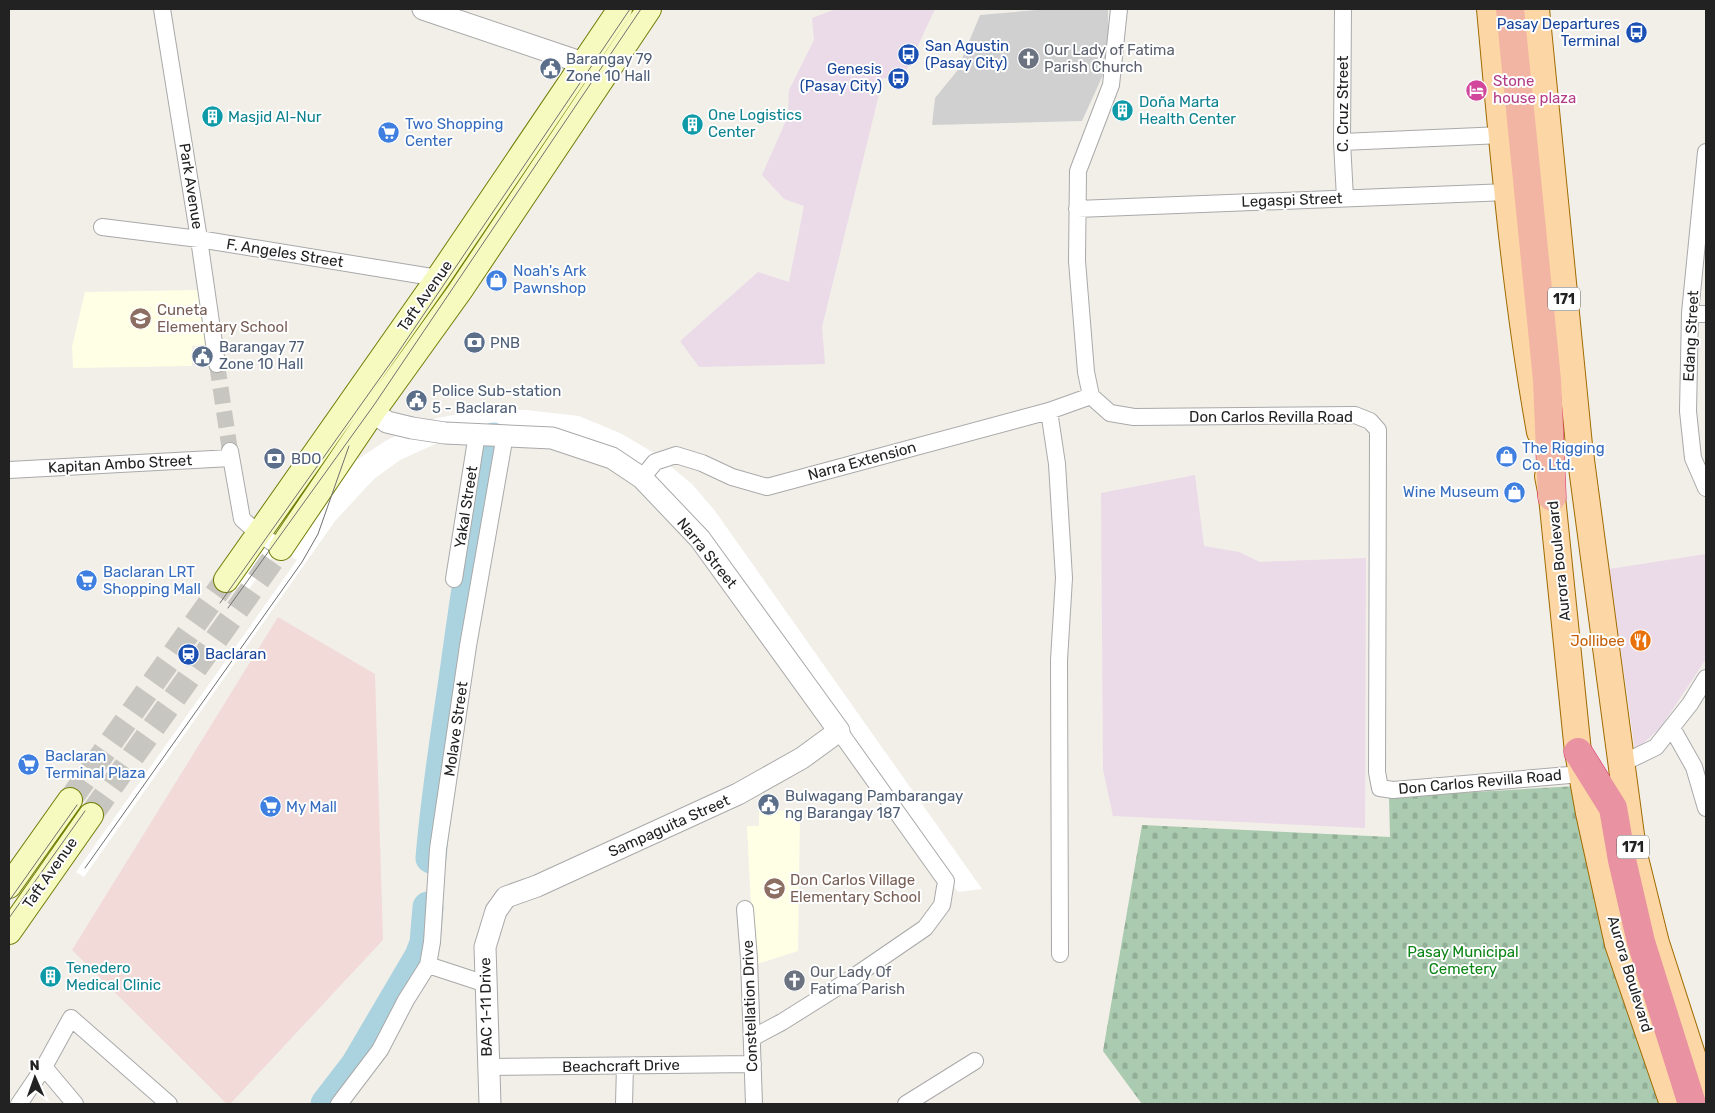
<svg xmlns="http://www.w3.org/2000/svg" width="1715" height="1113" font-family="Rubik,sans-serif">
	<defs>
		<pattern id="cemetery-stones" width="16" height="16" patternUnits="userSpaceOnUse" patternTransform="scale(1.25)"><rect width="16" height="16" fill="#aacbaf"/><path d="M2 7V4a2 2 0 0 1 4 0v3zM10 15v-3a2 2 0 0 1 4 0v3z" fill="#92ae96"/></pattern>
	</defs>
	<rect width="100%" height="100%" fill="#f2efe9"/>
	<!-- commercial -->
	<path fill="#f2dad9" d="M278 617 375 674 383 940 230 1104H227L72 950Z"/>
	<!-- industrial -->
	<path fill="#ebdbe8" d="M836 9H935L902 80 883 78 822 327 825 364 699 367 680 341 758 272 789 282 804 206 784 199 762 175 788 116 789 90 814 40 812 18Z
		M1195 475 1204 546 1239 552 1260 562 1366 558 1365 828 1113 816 1103 770 1101 493Z
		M1706 554V659L1661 727 1635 751 1609 569Z"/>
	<!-- education -->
	<path fill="#ffffe5" d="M201 290 205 345 192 346V366L73 368 72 347 85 292Z
		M759 810 800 811 798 951 754 965 747 826H759Z"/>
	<!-- religious -->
	<path fill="#d0d0d0" d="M1049 9H1108V64L1082 121 932 125 935 98 957 71 980 15Z"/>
	<!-- cemetery -->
	<path fill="url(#cemetery-stones)" d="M1577 786 1662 1104H1142L1103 1051 1142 825 1390 837 1389 797Z"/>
	<!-- pier -->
	<path fill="#fff" d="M622 9H649L352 463 387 440 437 418 481 410H526L579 416 622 434 654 453 692 484 715 511 982 889 958 892 696 523 572 437 444 440 400 460 374 479 335 521 84 877 76 872 297 560 279 548 246 593 227 580Z"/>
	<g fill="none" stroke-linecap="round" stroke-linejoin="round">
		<!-- river -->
		<path stroke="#aad3df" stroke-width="31" d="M431 858C436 798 445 739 454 680 465 599 477 518 493 438
			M326 1104 356 1065 420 956 425 943 428 907"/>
		<!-- minor-tunnel -->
		<path stroke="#c8c6c1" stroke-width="16" stroke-dasharray="16 8" stroke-linecap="butt" d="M217 364 230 451"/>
		<!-- secondary-tunnel -->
		<path stroke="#c8c6c1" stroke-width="24" stroke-dasharray="24 12" stroke-linecap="butt" d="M70 800 226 580
			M91 815 281 548"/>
		<defs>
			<path id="minor" d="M162 9 199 239 217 364
				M1119 9 1111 85 1078 171 1077 261 1086 372 1091 396 1110 413 1134 417 1355 415 1370 421 1378 430 1377 772 1380 788 1393 790 1581 774
				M1343 9 1342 142 1345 198
				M1342 142 1502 135
				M1706 152 1690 313 1688 411 1693 458 1706 488
				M1077 209 1508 192
				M102 227 199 239 438 278
				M1690 313 1706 314
				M1049 411 1057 464 1064 578 1059 660 1060 954
				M230 451 242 519 259 534 281 548
				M9 470 231 458
				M642 478 655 462 676 455 702 463 732 477 767 487 1049 411 1091 396
				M454 579 477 434
				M1672 728 1694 767 1706 808
				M1621 764 1656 747 1690 704 1706 678
				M745 909 749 959 754 1104
				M428 965 486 984
				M752 1038 782 1022 852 978 925 928 942 905 946 881 839 731
				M44 1067 75 1104
				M488 1067 753 1064
				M19 1104 44 1067 71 1018 169 1104
				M339 1104 380 1050 406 1000 428 965 432 942 438 849 468 646 505 435
				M624 1104 625 1066
				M906 1104 975 1061"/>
			<path id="tertiary" d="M423 9 583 63 597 69
				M360 402 387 422 412 428 445 433 552 438 612 458 642 478 700 539 839 731 802 758 738 794 537 886 506 897 496 911 485 947 490 1104"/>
			<path id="secondary" d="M281 548 373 412 460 291 649 9
				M226 580 438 278 620 9
				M9 886 70 800
				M9 932 91 815"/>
			<path id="primary" d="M1490 9C1503 150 1515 293 1540 432
				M1536 9 1579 445 1633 850 1656 943 1706 1098
				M1548 476 1552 497 1578 752 1589 813 1618 944 1673 1104"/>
			<path id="trunk" d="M1510 9 1547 380 1552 497"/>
			<path id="motorway" d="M1578 752 1613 808 1622 860 1641 942 1692 1104"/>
		</defs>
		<!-- minor casing -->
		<use href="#minor" stroke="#a9a9a9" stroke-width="18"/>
		<!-- tertiary casing -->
		<use href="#tertiary" stroke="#a9a9a9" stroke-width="23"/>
		<!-- secondary casing -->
		<use href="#secondary" stroke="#707d05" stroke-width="26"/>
		<!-- primary casing -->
		<use href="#primary" stroke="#a06b00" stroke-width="28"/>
		<!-- trunk casing -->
		<use href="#trunk" stroke="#dc2a67" stroke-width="29"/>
		<!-- motorway casing -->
		<use href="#motorway" stroke="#dc2a67" stroke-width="29"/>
		<!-- minor -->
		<use href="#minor" stroke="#fff" stroke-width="16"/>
		<!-- tertiary -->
		<use href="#tertiary" stroke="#fff" stroke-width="21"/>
		<!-- secondary -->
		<use href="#secondary" stroke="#f7fabf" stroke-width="24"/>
		<!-- primary -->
		<use href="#primary" stroke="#fcd6a4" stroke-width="26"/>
		<!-- trunk -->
		<use href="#trunk" stroke="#f2b4a3" stroke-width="28"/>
		<!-- motorway -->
		<use href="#motorway" stroke="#e892a2" stroke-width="28"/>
		<!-- tram -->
		<path stroke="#707070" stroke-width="1" d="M220 603 397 354 630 9
			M228 608 374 405 641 9
			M85 868 302 562 318 534 349 446
			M9 901 77 805
			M9 918 85 811"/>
	</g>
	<!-- icons -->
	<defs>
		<symbol id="bus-disc" viewBox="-11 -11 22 22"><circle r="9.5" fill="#1a4fb4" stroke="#fff"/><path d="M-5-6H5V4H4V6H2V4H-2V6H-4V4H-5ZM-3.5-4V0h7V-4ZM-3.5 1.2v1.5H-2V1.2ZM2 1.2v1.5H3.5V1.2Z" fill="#fff"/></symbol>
		<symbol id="church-disc" viewBox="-11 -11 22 22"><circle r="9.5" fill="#6b7280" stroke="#fff"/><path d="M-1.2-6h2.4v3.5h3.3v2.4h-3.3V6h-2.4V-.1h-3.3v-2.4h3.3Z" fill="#fff"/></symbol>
		<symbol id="civic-disc" viewBox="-11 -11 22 22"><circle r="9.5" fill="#5c6f8a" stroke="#fff"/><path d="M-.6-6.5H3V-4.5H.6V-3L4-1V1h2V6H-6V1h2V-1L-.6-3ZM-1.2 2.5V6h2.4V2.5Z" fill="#fff"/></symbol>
		<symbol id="hotel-disc" viewBox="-11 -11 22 22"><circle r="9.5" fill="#d1479c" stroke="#fff"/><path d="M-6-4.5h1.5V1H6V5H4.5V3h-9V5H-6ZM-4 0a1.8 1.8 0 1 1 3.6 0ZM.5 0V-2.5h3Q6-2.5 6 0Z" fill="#fff"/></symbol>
		<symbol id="building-disc" viewBox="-11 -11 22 22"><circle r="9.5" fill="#0f9aa8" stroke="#fff"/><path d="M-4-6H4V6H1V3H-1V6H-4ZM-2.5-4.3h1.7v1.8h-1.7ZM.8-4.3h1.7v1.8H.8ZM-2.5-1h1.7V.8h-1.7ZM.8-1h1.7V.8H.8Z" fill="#fff"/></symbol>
		<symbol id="supermarket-disc" viewBox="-11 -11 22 22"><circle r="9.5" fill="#3f7fe0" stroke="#fff"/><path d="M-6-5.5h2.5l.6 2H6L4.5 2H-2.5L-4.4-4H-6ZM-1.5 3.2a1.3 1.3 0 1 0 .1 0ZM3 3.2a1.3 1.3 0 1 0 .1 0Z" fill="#fff"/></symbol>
		<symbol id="shop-disc" viewBox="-11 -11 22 22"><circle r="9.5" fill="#3f7fe0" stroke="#fff"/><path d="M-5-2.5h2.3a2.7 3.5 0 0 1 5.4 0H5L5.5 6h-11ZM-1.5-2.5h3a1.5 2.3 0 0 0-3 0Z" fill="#fff"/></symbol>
		<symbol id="school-disc" viewBox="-11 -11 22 22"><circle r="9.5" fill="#8d6e63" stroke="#fff"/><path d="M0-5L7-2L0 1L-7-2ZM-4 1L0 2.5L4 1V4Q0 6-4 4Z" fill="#fff"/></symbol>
		<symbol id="bank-disc" viewBox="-11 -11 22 22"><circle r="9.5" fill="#5c6f8a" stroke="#fff"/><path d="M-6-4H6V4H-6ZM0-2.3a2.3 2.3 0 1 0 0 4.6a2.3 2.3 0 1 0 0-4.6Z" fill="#fff"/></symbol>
		<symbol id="restaurant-disc" viewBox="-11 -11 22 22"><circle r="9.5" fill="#e8710a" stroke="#fff"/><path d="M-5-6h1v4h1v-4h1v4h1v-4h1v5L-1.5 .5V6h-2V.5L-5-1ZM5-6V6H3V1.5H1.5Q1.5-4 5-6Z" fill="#fff"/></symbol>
		<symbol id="station-disc" viewBox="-11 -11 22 22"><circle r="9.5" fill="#1a4fb4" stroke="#fff"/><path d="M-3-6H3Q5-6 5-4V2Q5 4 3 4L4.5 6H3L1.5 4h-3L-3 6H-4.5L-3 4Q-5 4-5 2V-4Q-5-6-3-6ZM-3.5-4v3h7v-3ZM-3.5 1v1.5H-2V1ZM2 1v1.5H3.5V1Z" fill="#fff"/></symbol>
	</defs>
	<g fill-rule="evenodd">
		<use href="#bus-disc" x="1624" y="20" width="25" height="25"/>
		<use href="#bus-disc" x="896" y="42" width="25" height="25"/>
		<use href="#church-disc" x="1016" y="46" width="25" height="25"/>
		<use href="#civic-disc" x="538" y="56" width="25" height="25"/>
		<use href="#bus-disc" x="886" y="66" width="25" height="25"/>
		<use href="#hotel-disc" x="1464" y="78" width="25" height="25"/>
		<use href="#building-disc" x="1110" y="98" width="25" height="25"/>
		<use href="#building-disc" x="200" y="104" width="25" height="25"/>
		<use href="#building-disc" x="680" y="112" width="25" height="25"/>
		<use href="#supermarket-disc" x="376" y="120" width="25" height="25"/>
		<use href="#shop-disc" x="484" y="268" width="25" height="25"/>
		<use href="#school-disc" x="128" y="306" width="25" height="25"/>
		<use href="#bank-disc" x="462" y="330" width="25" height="25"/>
		<use href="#civic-disc" x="190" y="344" width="25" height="25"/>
		<use href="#civic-disc" x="404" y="388" width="25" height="25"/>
		<use href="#shop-disc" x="1494" y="444" width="25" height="25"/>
		<use href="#bank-disc" x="262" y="446" width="25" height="25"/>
		<use href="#shop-disc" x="1502" y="480" width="25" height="25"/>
		<use href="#supermarket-disc" x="74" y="568" width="25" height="25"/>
		<use href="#restaurant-disc" x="1628" y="628" width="25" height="25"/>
		<use href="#station-disc" x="176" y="642" width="25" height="25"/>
		<use href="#supermarket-disc" x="16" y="752" width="25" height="25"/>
		<use href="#civic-disc" x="756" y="792" width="25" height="25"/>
		<use href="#supermarket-disc" x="258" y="794" width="25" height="25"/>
		<use href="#school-disc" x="762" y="876" width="25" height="25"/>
		<use href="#building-disc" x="38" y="964" width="25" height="25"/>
		<use href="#church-disc" x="782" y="968" width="25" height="25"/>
	</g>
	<g text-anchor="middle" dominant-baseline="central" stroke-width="4" stroke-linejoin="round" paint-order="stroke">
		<!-- shield labels -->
		<g fill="#fff" stroke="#646464" stroke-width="1">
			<rect x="1548" y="287.5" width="32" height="23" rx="4"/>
			<rect x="1617" y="835.5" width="32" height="23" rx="4"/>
		</g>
		<g font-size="14" font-weight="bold" fill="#222">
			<text x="1564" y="299">171</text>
			<text x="1633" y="847">171</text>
		</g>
		<!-- transit labels -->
		<g font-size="15" fill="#164399" stroke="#fff" text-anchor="end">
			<text x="1620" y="24">Pasay Departures<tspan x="1620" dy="17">Terminal</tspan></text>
			<text x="925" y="46" text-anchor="start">San Agustin<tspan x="925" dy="17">(Pasay City)</tspan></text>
			<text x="882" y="69">Genesis<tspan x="882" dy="17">(Pasay City)</tspan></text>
			<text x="205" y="654" text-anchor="start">Baclaran</text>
		</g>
		<!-- worship labels -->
		<g font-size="15" fill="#5b616d" stroke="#fff" text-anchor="start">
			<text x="1044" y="50">Our Lady of Fatima<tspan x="1044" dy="17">Parish Church</tspan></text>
			<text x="810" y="972">Our Lady Of<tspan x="810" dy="17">Fatima Parish</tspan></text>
		</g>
		<!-- service labels -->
		<g font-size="15" fill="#4e5e75" stroke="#fff" text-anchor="start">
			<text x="566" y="59">Barangay 79<tspan x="566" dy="17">Zone 10 Hall</tspan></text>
			<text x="490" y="343">PNB</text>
			<text x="219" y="347">Barangay 77<tspan x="219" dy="17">Zone 10 Hall</tspan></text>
			<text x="432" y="391">Police Sub-station<tspan x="432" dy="17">5 - Baclaran</tspan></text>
			<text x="291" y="459">BDO</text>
			<text x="785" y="796">Bulwagang Pambarangay<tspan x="785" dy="17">ng Barangay 187</tspan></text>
		</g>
		<!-- hotel labels -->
		<g font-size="15" fill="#b23c85" stroke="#fff" text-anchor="start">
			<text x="1493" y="81">Stone<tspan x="1493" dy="17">house plaza</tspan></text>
		</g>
		<!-- culture labels -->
		<g font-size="15" fill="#0d838f" stroke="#fff" text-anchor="start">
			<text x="1139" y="102">Doña Marta<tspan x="1139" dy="17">Health Center</tspan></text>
			<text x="708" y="115">One Logistics<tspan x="708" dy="17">Center</tspan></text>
			<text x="228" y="117">Masjid Al-Nur</text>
			<text x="66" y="968">Tenedero<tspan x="66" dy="17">Medical Clinic</tspan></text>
		</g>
		<!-- street labels -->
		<g font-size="15" fill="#222" stroke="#fff">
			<text transform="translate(1343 104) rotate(-90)">C. Cruz Street</text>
			<text transform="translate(191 186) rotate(81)">Park Avenue</text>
			<text transform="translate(1292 200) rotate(-2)">Legaspi Street</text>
			<text transform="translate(285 253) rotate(9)">F. Angeles Street</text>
			<text transform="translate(425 296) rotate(-55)">Taft Avenue</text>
			<text transform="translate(1691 336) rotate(-87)">Edang Street</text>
			<text x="1271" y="417">Don Carlos Revilla Road</text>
			<text transform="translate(862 461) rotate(-15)">Narra Extension</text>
			<text transform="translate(120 464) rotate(-3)">Kapitan Ambo Street</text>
			<text transform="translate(466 507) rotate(-81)">Yakal Street</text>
			<text transform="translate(707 553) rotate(51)">Narra Street</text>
			<text transform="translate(1559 561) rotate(-96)">Aurora Boulevard</text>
			<text transform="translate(456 729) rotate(-82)">Molave Street</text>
			<text transform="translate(1480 782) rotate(-5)">Don Carlos Revilla Road</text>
			<text transform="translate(669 826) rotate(-24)">Sampaguita Street</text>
			<text transform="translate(50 873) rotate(-55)">Taft Avenue</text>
			<text transform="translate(1630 974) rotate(73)">Aurora Boulevard</text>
			<text transform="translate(750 1006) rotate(-92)">Constellation Drive</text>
			<text transform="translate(486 1007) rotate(-91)">BAC 1-11 Drive</text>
			<text transform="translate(621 1066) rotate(-1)">Beachcraft Drive</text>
		</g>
		<!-- shop labels -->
		<g font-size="15" fill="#366cbe" stroke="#fff" text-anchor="start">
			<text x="405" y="124">Two Shopping<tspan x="405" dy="17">Center</tspan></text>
			<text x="513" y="271">Noah's Ark<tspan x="513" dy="17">Pawnshop</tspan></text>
			<text x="1522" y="448">The Rigging<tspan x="1522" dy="17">Co. Ltd.</tspan></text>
			<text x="1499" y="492" text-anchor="end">Wine Museum</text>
			<text x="103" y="572">Baclaran LRT<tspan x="103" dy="17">Shopping Mall</tspan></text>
			<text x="45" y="756">Baclaran<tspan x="45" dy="17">Terminal Plaza</tspan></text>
			<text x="286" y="807">My Mall</text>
		</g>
		<!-- education labels -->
		<g font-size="15" fill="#785e54" stroke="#fff" text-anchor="start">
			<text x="157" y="310">Cuneta<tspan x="157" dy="17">Elementary School</tspan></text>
			<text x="790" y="880">Don Carlos Village<tspan x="790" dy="17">Elementary School</tspan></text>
		</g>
		<!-- food labels -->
		<g font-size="15" fill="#c56008" stroke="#fff" text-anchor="end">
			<text x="1625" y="641">Jollibee</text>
		</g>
		<!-- park labels -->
		<g font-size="15" fill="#0c8416" stroke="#fff">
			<text x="1463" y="952">Pasay Municipal<tspan x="1463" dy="17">Cemetery</tspan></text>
		</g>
	</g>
	<!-- border -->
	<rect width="1715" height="1113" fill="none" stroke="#222222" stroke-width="20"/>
	<!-- north arrow -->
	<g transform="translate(35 1078) rotate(358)" stroke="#ffffff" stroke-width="4" paint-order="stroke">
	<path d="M0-4L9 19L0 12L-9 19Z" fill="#222222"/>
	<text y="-8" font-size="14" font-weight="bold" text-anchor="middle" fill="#222222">N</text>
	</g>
</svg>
